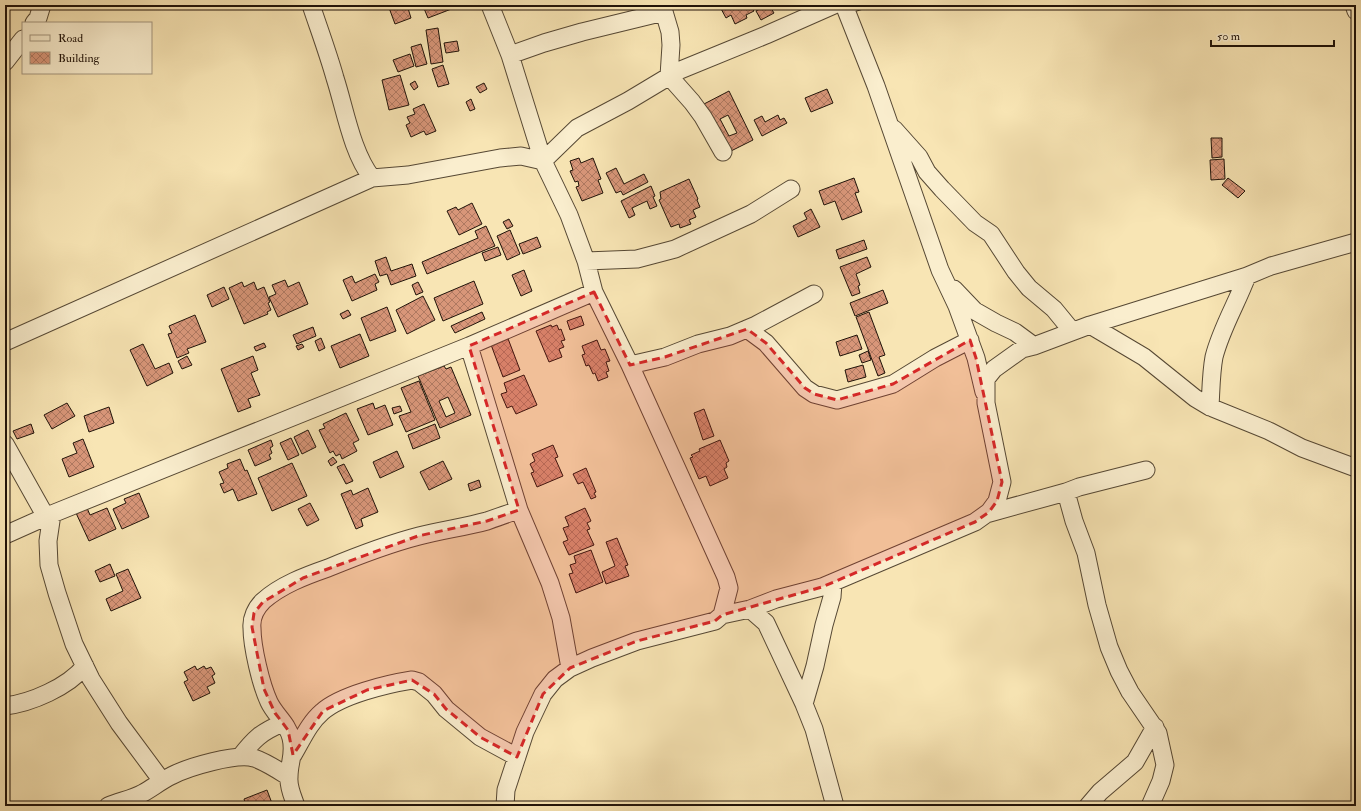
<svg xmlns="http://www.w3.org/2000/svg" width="1361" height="811" font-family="'IM FELL Double Pica',serif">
	<defs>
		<pattern id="building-cross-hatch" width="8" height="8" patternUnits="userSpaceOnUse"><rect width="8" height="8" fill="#d89679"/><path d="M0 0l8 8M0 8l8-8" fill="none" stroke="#af7961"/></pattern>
	</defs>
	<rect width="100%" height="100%" fill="#f8e5b4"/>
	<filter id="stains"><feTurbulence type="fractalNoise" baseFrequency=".005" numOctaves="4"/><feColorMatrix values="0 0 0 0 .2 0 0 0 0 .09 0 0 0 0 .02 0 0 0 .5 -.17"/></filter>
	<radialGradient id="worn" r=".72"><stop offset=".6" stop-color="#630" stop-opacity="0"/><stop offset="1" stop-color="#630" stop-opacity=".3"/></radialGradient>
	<!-- building -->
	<path fill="url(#building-cross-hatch)" stroke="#201309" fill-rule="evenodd" d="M388 5H407L411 18 395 24Z
		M425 5H452L454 8 428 18 423 6Z
		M719 5H757L758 6 752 9 754 11 746 15 747 18 735 24 731 15 726 18Z
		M767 5H769L774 13 761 20 756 11Z
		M438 28 443 62 431 64 426 30Z
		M457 41 459 51 446 53 444 43Z
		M421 44 427 64 416 67 411 47Z
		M410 54 414 66 398 72 393 60Z
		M443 65 449 84 438 87 432 69Z
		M400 75 409 105 389 110 382 80Z
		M415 81 418 87 414 90 410 84Z
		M484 83 487 89 480 93 476 87Z
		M827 89 833 103 811 112 805 98Z
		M729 91 753 140 727 153 704 104ZM728 115 737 133 729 136 720 119Z
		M471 99 475 109 470 111 466 102Z
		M424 104 436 131 426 135 424 131 411 137 406 125 410 123 407 117 415 114 413 109Z
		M778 115 780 120 784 118 787 123 762 136 754 120 762 116 765 122Z
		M1211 138H1222V157L1212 158Z
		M579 158 581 163 593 158 601 179 598 180 603 193 582 201 576 187 579 186 578 181 575 182 570 171 573 170 570 161Z
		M1224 159 1225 179 1211 180 1210 160Z
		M616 168 624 184 644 174 648 182 623 195 621 191 616 193 606 173Z
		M854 178 859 192 855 193 862 212 842 220 835 201 824 205 819 191Z
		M1228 178 1245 191 1238 198 1222 185Z
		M689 179 698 199 697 200 700 207 693 210 696 217 689 220 691 224 680 228 679 224 671 227 659 200 661 199 660 192Z
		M651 186 655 196 653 197 657 206 650 209 647 201 632 208 635 215 629 218 621 201Z
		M472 203 482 224 459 235 447 211 456 207 458 210Z
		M811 209 820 227 798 237 793 226 807 219 804 213Z
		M509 219 513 226 507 229 503 222Z
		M486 226 495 246 427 274 422 262 478 238 475 231Z
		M510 230 520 254 507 260 497 236Z
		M537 237 541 247 523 254 519 244Z
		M864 240 867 249 839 259 836 250Z
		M498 247 501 255 485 261 482 253Z
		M386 257 391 271 412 264 416 276 391 285 387 274 380 276 375 261Z
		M867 257 871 267 856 274 860 285 858 286 860 293 852 296 840 267Z
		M524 270 532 291 521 296 512 275Z
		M375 274 379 282 375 284 377 290 352 301 343 280 352 276 355 283Z
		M285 280 288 287 299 282 308 304 278 317 269 297 276 294 272 285Z
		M474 281 483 304 443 321 434 298Z
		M242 282 244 287 254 282 257 290 264 287 270 302 268 303 271 310 267 312 268 314 244 324 229 288Z
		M418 282 423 292 416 295 412 285Z
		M224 287 229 299 212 307 207 295Z
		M883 290 888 303 855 316 850 303Z
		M423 296 435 320 407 334 396 310Z
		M387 307 396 331 370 341 361 318Z
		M348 310 351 315 343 319 340 314Z
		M482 312 485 319 455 333 451 326Z
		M869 312 885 355 879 357 885 373 878 376 856 317Z
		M195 315 206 342 187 349 189 353 177 358 168 334 172 333 169 326Z
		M581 316 584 325 570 330 567 321Z
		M551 325 552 327 557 325 559 330 561 329 565 340 561 341 564 347 559 349 562 357 549 362 536 331Z
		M313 327 316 336 297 344 293 335Z
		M360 334 369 356 340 368 331 346Z
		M857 335 862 349 840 356 836 342Z
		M507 336 520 370 503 377 490 342Z
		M321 338 325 348 319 351 315 341Z
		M597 340 601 350 605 349 610 361 606 362 609 371 606 372 608 377 598 381 595 373 593 374 589 365 586 366 582 355 585 354 582 346Z
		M264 343 266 347 256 351 254 347Z
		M143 344 155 369 169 363 173 373 147 386 130 350Z
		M302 344 304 347 298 350 296 346Z
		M868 351 871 360 862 363 859 355Z
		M187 356 192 365 182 369 178 361Z
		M253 356 258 370 251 373 260 395 248 399 251 407 238 412 221 369Z
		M863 365 866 377 848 382 845 370Z
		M444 366 446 369 451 367 471 415 440 428 418 376Z
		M524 375 537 405 516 414 512 406 507 408 501 394 507 392 504 383Z
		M419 381 435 420 406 432 399 416 411 412 401 388Z
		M448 397 455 413 446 417 439 401Z
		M67 403 75 416 52 429 44 415Z
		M373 403 375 409 385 405 393 425 368 435 357 409Z
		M400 406 402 411 394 414 392 408Z
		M109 407 114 423 89 432 84 416Z
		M704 409 714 436 703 440 694 413Z
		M346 413 359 440 353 443 357 451 342 459 340 454 336 456 333 451 330 453 319 430 325 428 323 424Z
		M31 424 34 433 17 439 13 431Z
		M435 424 440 438 413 449 408 435Z
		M308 430 316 447 302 454 294 437Z
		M291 438 299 455 288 460 280 443Z
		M83 439 94 467 69 477 62 459 77 453 73 443Z
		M271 440 273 446 270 448 272 453 269 455 271 459 255 466 248 450Z
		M720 440 729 461 726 463 727 467 724 469 728 478 710 486 706 476 699 479 690 458 693 457 691 455 700 451 699 449Z
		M553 445 558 457 555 458 563 476 537 487 531 473 534 472 530 464 535 461 532 454Z
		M397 451 404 467 380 478 373 462Z
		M333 457 337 462 331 466 328 461Z
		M240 459 245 471 247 470 257 494 238 501 233 489 224 493 220 484 224 483 219 472 228 468 227 464Z
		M443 461 452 479 429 490 420 472Z
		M292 463 307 496 272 511 258 478Z
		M344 464 353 481 346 484 337 467Z
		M586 468 596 492 594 493 596 497 591 499 583 482 578 484 573 474Z
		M479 480 481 487 470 491 468 484Z
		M368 488 378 512 361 519 363 526 356 529 341 494 351 490 353 495Z
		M139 493 149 517 122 529 113 509 126 503 124 499Z
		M310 503 319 520 307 526 298 509Z
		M87 508 90 515 107 508 116 529 89 541 76 513Z
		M585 508 591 521 587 523 590 529 587 530 594 545 569 555 563 542 568 540 563 528 569 526 565 517Z
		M617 538 628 565 625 566 629 576 606 584 602 572 615 566 606 542Z
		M591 550 603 582 576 593 569 574 573 573 570 565 576 563 574 556Z
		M110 564 115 576 100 582 95 571Z
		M128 569 141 598 111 611 106 599 123 591 116 574Z
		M195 666 197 670 204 666 206 669 211 667 215 674 212 676 215 683 207 687 210 693 193 701 184 682 188 680 184 672Z
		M267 790 273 806H246L244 799Z"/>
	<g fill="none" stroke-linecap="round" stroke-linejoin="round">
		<defs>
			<path id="service" d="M845 10 861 5"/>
			<path id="minor" d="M311 5C319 29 328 53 335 78 345 109 352 153 372 178
				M490 5 510 55 543 161 569 215 586 261 594 292 630 365 726 577 729 588 722 615 715 621 637 641 592 658 570 668 555 679 543 694 525 732 506 790 505 806
				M662 5 670 32 671 45 669 76 692 102 703 117 723 152
				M844 5 876 86 940 270 957 306 976 358 984 392
				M1354 5 1356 11
				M34 23 38 18 42 5
				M510 55 544 43 582 32 664 12
				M5 62 23 39
				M894 129 919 157 927 172 942 189 975 223 991 234 1016 272 1029 288 1054 309 1072 331
				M543 161 577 128 628 101 678 71 766 35 834 5
				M586 261 637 259 675 249 751 214 791 189
				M954 289 975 311 996 323 1015 332 1034 346
				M1090 325 1144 357 1195 398 1210 407 1269 431 1302 448 1356 468
				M747 329 766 343 805 388 814 394 837 400 893 384 935 358 970 340
				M5 342 372 178 408 175 500 158 521 156 543 161
				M469 346 519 510 550 583 561 618 570 668
				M630 365 665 357 698 344 730 336 756 325 814 294
				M1210 407C1211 390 1211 373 1214 357 1221 329 1237 303 1247 276
				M5 444 46 517
				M1066 492 1074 521 1086 553 1097 605 1109 647 1119 671 1130 692 1158 733 1165 765 1161 781 1150 806
				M52 514 48 541 49 565 57 593 74 644 91 679 119 723 162 781
				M986 514 1066 492 1079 487 1146 470
				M5 535 52 514 469 346 594 292
				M750 609 766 623 804 704 814 729 835 806
				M722 615 750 609 776 599 822 587 975 522 989 512 997 501 1002 482 986 403V379L994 369 1022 349 1034 346 1090 325 1247 276 1271 266 1356 242
				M804 704 815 666 824 625 832 597 833 583
				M5 706C31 703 68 687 85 666
				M293 755C302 740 309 723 322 712 341 695 387 684 412 680L419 682 434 694 446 709 480 737 517 757
				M240 757C254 739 261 732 283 723
				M108 806C120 801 132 799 143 793 152 788 161 781 171 776 188 767 236 753 254 758 266 762 278 770 289 777
				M296 806C293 797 288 787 289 777 289 762 295 754 291 738 288 724 275 715 269 702 261 685 252 647 252 628 251 618 256 608 263 601 281 585 305 576 328 568 357 556 388 544 419 536 442 530 465 527 487 521 498 517 509 513 519 510
				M1088 806 1100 792 1135 762 1155 727"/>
		</defs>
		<!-- service casing -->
		<use href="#service" stroke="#564834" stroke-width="10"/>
		<!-- minor casing -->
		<use href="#minor" stroke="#564834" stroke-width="19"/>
		<!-- service -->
		<use href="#service" stroke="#faeece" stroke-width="8"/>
		<!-- minor -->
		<use href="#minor" stroke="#faeece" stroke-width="17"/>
	</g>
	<!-- marked area -->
	<path fill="#d62828" fill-opacity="0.2" stroke="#d62828" stroke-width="3" stroke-dasharray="8 5" stroke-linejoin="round" d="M594 292 630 365 665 357 747 329 766 343 805 388 814 394 837 400 893 384 970 340 976 358 1002 482 997 501 989 512 975 522 822 587 722 615 715 621 637 641 570 668 543 694 517 757 480 737 446 709 434 694 412 680 367 690 323 711 293 755 288 730 275 713 264 689 252 627 254 613 263 602 303 578 418 536 487 521 519 510 469 346Z"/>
	<!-- margin -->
	<rect width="1361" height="811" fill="none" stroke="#f8e5b4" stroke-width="20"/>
	<rect x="6" y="6" width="1349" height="799" fill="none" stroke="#201309" stroke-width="2"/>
	<rect x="10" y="10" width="1341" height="791" fill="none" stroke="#201309"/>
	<!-- legend -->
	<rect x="22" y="22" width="130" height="52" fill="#faeece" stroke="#a3967f"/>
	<rect x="30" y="35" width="20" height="6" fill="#faeece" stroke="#a3967f"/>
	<text x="58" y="42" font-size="12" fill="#201309">Road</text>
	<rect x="30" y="52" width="20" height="12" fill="url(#building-cross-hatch)" stroke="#a3967f"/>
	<text x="58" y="62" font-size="12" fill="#201309">Building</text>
	<!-- scale -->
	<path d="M1211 40v6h123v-6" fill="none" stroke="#201309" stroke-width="2"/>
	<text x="1217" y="40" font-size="12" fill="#201309" stroke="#faeece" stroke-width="3" paint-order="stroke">50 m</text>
	<rect width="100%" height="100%" filter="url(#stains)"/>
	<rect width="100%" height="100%" fill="url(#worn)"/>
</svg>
